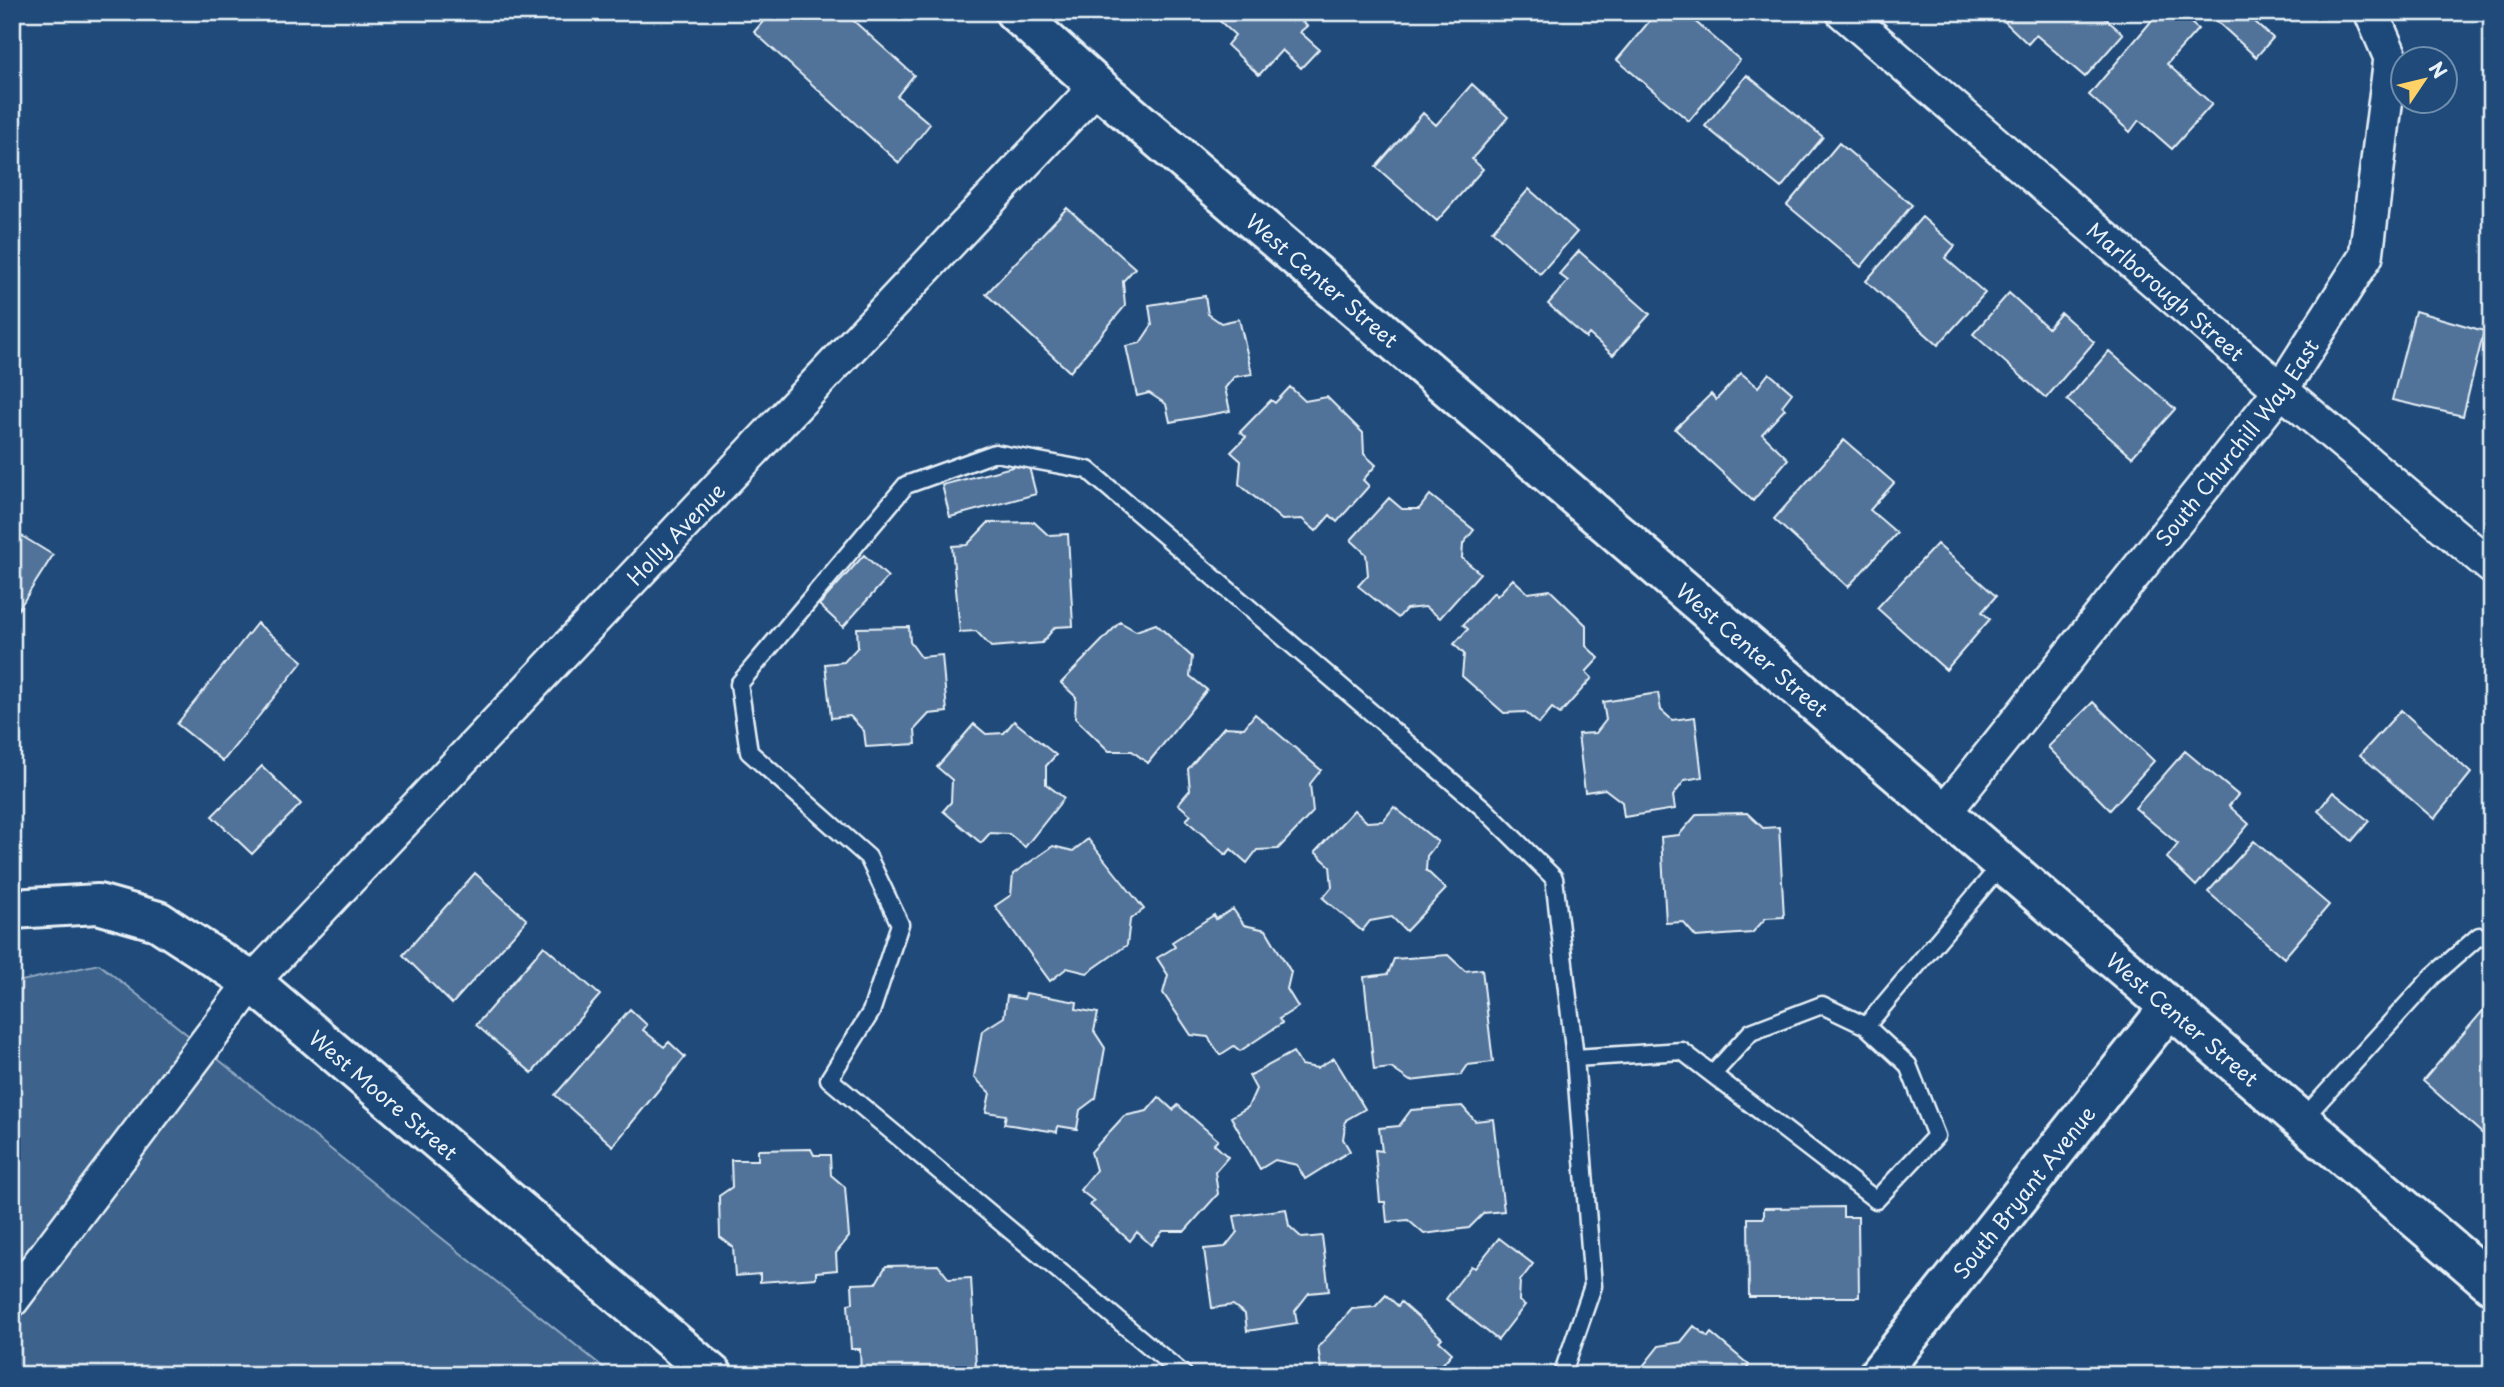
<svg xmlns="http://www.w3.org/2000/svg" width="2504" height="1387" font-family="'Playpen Sans',sans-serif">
	<rect width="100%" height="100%" fill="#1f4a7a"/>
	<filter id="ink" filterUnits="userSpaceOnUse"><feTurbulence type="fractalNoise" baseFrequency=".0143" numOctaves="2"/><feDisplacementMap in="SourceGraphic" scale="14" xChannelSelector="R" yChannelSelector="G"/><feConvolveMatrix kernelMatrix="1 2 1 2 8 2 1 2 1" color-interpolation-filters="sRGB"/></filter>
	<g filter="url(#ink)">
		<!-- green -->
		<path fill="#3c628c" stroke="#92aac2" stroke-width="2" d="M99 964 613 1375H12V983Z"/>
		<!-- building -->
		<path fill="#517399" stroke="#e8f1f8" stroke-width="2" d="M771 12H833L842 20 846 14 914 75 897 96 930 124 899 163 754 32Z
			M1210 12H1303L1298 18 1307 26 1300 32 1319 49 1301 68 1282 50 1259 75 1227 45 1235 35Z
			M1657 12H1684L1740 60 1689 121 1617 60Z
			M2013 12H2098L2123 34 2085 77 2036 35 2028 44 2005 22Z
			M2159 12H2178L2198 29 2167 64 2212 104 2172 149 2139 120 2130 132 2089 95Z
			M2212 12H2244L2273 38 2256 57 2210 15Z
			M1747 75 1823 137 1781 188 1705 126Z
			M1472 84 1508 117 1472 159 1483 169 1437 221 1376 167 1423 113 1436 125Z
			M1839 143 1912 205 1861 267 1787 205Z
			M1529 189 1577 232 1540 274 1492 231Z
			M1067 208 1135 268 1123 281 1125 306 1070 372 986 294Z
			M1922 217 1955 246 1945 258 1985 293 1938 345 1866 281Z
			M1579 251 1650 314 1613 355 1589 334 1586 338 1548 304 1568 281 1559 274Z
			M2009 293 2048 328 2061 313 2094 342 2046 398 1973 334Z
			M1205 296 1208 314 1221 323 1239 319 1252 374 1234 377 1225 388 1230 411 1170 422 1166 404 1149 393 1137 396 1126 346 1140 343 1152 325 1149 305Z
			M2415 311 2484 331 2463 416 2392 400Z
			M2109 351 2175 409 2132 457 2067 400Z
			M1741 373 1758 387 1769 373 1792 393 1782 406 1785 409 1762 434 1788 459 1753 501 1675 429 1711 394 1716 400Z
			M1290 387 1305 401 1327 397 1363 433 1364 454 1376 465 1363 480 1369 486 1337 522 1330 515 1316 531 1302 519 1282 520 1239 484 1241 461 1231 452 1246 437 1240 432 1271 400 1275 403Z
			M1844 440 1894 483 1870 510 1897 533 1848 587 1774 519Z
			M1028 463 1036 494 950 517 942 485Z
			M1430 495 1474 530 1463 544 1462 558 1480 573 1440 618 1425 607 1406 609 1398 618 1358 586 1368 575 1366 554 1351 540 1389 498 1402 509H1419Z
			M1034 522 1048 535 1068 534 1073 626 1055 627 1042 643 991 647 976 631 960 632 952 546 967 545 988 523Z
			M12 530 53 555 16 613 12 610Z
			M1937 544 1996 596 1982 612 1990 619 1946 670 1877 608Z
			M864 555 888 577 843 627 819 605Z
			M1513 579 1528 593 1550 590 1586 625V646L1599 658 1586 672 1592 678 1560 714 1552 708 1539 724 1525 712 1504 713 1462 676 1464 654 1454 644 1468 629 1463 625 1494 592 1497 596Z
			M1120 622 1136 631 1156 624 1192 657 1190 676 1207 690 1148 763 1132 751H1109L1075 718 1076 697 1061 683Z
			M257 623 303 661 223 761 177 724Z
			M909 627 910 642 921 657 942 655 947 712 929 714 915 729 916 744 866 747 864 731 850 716 831 718 825 664 844 662 858 647 857 628Z
			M1658 693 1661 710 1672 720 1695 717 1702 777 1685 780 1673 796 1675 809 1624 817 1622 802 1605 789 1585 792 1578 734 1596 733 1606 720 1603 702Z
			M2093 702 2154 761 2110 810 2048 747Z
			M2401 710 2471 773 2434 819 2360 755Z
			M1255 714 1321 770 1310 784 1313 812 1278 849 1257 850 1247 863 1231 849 1226 855 1186 820 1191 815 1178 804 1190 790 1188 769 1224 727 1244 728Z
			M1014 721 1056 755 1046 766V784L1064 798 1025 847 1009 834 990 833 981 843 943 811 951 802 952 780 937 767 974 724 986 734 1004 733Z
			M2185 751 2238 795 2229 806 2249 824 2196 886 2167 858 2178 844 2135 808Z
			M262 766 301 804 252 854 212 816Z
			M2333 792 2369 821 2352 841 2318 811Z
			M1394 807 1438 842 1427 856 1426 870 1446 889 1406 931 1392 917 1370 921 1362 931 1323 898 1332 887 1330 866 1315 852 1354 810 1367 822 1383 821Z
			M1747 813 1763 828 1779 827 1784 917 1766 918 1752 933 1696 937 1683 922 1666 923 1661 837 1679 835 1697 814Z
			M1088 839 1144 909 1130 920 1127 945 1087 973 1067 968 1050 981 995 906 1011 895 1013 874 1053 846 1073 851Z
			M2254 841 2329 905 2284 958 2208 892Z
			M475 873 527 920 452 1004 403 955Z
			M1233 909 1244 925 1266 930 1291 972 1287 989 1298 1007 1279 1019 1282 1023 1240 1051 1234 1046 1220 1055 1208 1037 1191 1035 1163 993 1168 975 1157 958 1175 947 1172 942 1214 915 1216 919Z
			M544 946 600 995 532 1073 476 1025Z
			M1448 955 1465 971 1482 969 1493 1062 1468 1065 1461 1075 1410 1081 1391 1068 1374 1070 1364 977 1388 974 1394 959Z
			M1026 993 1077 1002 1076 1009 1098 1013 1094 1031 1105 1048 1096 1098 1080 1110 1077 1129 1058 1126 1057 1132 1004 1124 1006 1115 986 1112 990 1093 974 1077 982 1031 1004 1017 1007 996 1024 999Z
			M2492 1000V1127L2485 1136 2423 1081Z
			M630 1009 647 1025 643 1030 664 1047 669 1042 685 1057 613 1146 555 1095Z
			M1293 1052 1301 1065 1317 1068 1334 1058 1365 1109 1346 1120 1343 1139 1350 1151 1305 1179 1297 1165 1275 1160 1260 1169 1231 1117 1248 1107 1256 1089 1249 1076Z
			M1159 1097 1173 1110 1178 1105 1218 1140 1214 1144 1228 1157 1215 1172 1218 1194 1185 1231H1163L1151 1245 1137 1232 1130 1241 1090 1205 1094 1201 1080 1190 1096 1170 1091 1152 1124 1116 1147 1111Z
			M1462 1106 1475 1121 1493 1119 1504 1211 1484 1213 1469 1228 1424 1234 1408 1220 1387 1222 1385 1202H1380L1375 1150 1382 1151 1379 1128 1399 1126 1411 1110Z
			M811 1149 814 1155H830L831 1175 845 1187 849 1237 836 1253 837 1270 816 1272V1278L760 1282V1274L735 1276 733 1247 720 1237 719 1196 732 1187 731 1160H758V1150Z
			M1843 1207V1217H1858L1859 1297H1749L1748 1218H1764V1208Z
			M1286 1209 1289 1226 1302 1238 1322 1236 1329 1291 1309 1293 1295 1311 1297 1323 1247 1331 1245 1314 1233 1305 1212 1308 1204 1249 1225 1247 1237 1232 1234 1216Z
			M1499 1238 1533 1264 1520 1281 1519 1301 1525 1305 1498 1340 1446 1299 1471 1266 1475 1268Z
			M938 1265 949 1279 971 1278 976 1367 957 1368 952 1375H861L860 1349H851L848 1304 853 1303 852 1284 876 1283 886 1266Z
			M1386 1295 1398 1306 1401 1302 1442 1338 1439 1341 1452 1353 1440 1367 1441 1375H1322L1318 1347 1352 1309 1375 1307Z
			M1694 1326 1708 1337 1711 1333 1749 1365 1747 1369 1753 1375H1636L1659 1346 1681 1342Z"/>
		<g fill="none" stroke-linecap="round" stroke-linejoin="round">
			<defs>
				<path id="service" d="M1575 1058 1682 1051 1876 1200 1936 1136 1908 1065 1866 1026 2002 864
					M1713 1074 1751 1032 1822 1005 1866 1026
					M2301 1121 2433 976 2479 936 2492 939
					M1184 1375 829 1079 871 1012 900 924 868 857 749 752 739 684 906 485 995 453 1088 470 1483 808 1554 878 1575 1058 1593 1286 1562 1375"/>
				<g id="minor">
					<path id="s1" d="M1843 12 2281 390 2492 567"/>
					<path id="s2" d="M1943 814 2281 390 2366 256 2391 58 2371 12"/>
					<path id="s3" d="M12 1300 252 982 1097 86"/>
				</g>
				<g id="tertiary">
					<path id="s4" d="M1015 12 1097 86 2492 1284"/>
					<path id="s5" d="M12 909 98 904 158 921 252 982 713 1375"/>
					<path id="s6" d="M1878 1375 2169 1008"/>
				</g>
			</defs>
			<!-- service casing -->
			<use href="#service" stroke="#e8f1f8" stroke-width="21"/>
			<!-- minor casing -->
			<use href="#minor" stroke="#e8f1f8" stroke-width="38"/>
			<!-- tertiary casing -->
			<use href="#tertiary" stroke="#e8f1f8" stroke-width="44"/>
			<!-- service -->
			<use href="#service" stroke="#1f4a7a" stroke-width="16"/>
			<!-- minor -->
			<use href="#minor" stroke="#1f4a7a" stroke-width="33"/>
			<!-- tertiary -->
			<use href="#tertiary" stroke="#1f4a7a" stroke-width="38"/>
		</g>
	</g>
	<g text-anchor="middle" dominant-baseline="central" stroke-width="5" stroke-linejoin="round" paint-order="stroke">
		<!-- street labels -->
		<g font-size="21" fill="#e8f1f8" stroke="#1f4a7a">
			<text stroke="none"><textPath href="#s4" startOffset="408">West Center Street</textPath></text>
			<text stroke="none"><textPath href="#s1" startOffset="427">Marlborough Street</textPath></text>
			<text stroke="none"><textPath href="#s2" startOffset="474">South Churchill Way East</textPath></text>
			<text stroke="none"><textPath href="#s3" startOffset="1015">Holly Avenue</textPath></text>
			<text stroke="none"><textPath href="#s4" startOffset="975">West Center Street</textPath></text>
			<text stroke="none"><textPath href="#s4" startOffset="1542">West Center Street</textPath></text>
			<text stroke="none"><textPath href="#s5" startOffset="434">West Moore Street</textPath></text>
			<text stroke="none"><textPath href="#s6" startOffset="234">South Bryant Avenue</textPath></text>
		</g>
	</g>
	<!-- margin -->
	<rect width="2504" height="1387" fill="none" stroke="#1f4a7a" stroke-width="42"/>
	<rect x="21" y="21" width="2462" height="1345" fill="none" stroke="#e8f1f8" stroke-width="2.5" filter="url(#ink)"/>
	<!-- north arrow -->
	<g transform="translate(2424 80) rotate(55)"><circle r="33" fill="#1f4a7a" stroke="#6f8dac" stroke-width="2"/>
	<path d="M0-5L12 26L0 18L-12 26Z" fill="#ffd166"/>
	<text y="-10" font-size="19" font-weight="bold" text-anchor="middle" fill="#e8f1f8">N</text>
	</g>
</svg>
